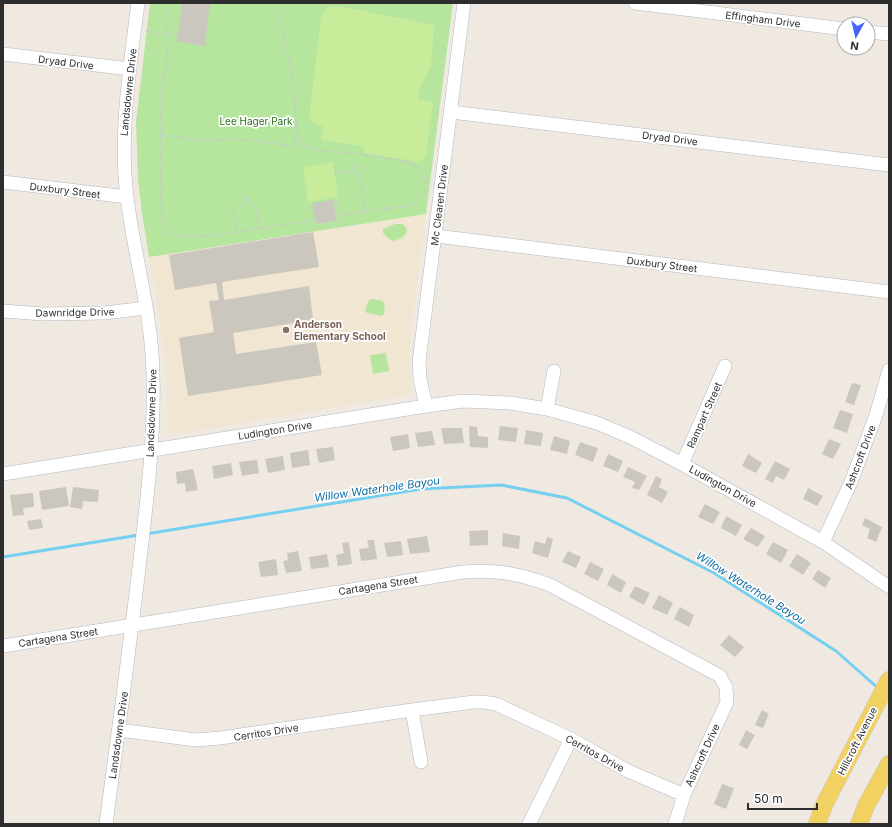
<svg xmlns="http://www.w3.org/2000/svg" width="892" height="827" font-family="Inter,sans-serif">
	<rect width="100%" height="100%" fill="#efe9e1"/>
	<!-- education -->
	<path fill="#f0e6d1" d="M426 214 412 319 409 357 411 391 408 395 172 435 167 432V379L157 297 149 257Z"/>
	<!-- green -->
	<path fill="#b6e59e" d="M150 3H453L426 214 149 257 142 213 138 180 136 122Z
		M395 224H403L407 229C407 236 400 239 394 241L389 239 383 233V229Z
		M372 299 383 301C385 307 386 311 382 316L367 313 365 311 369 300Z
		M386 353 389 371 373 374 370 355Z"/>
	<!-- pitch -->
	<path fill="#c9ec9a" d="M330 6H338L434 25 431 66 419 90 418 99 433 102 426 156 419 162 364 153V146L321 140 323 127 309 120 321 18 325 10Z
		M333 162 338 197 308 202 303 167Z"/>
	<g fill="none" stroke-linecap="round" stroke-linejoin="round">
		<!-- stream -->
		<path stroke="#75cff0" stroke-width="3" d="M146 534 421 489 501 485 567 498 714 573 836 651 879 689
			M3 557 139 535"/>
	</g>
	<!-- building -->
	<path fill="#cbc7bf" d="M182 3H210L205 46 177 42Z
		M333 200 337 221 316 224 313 203Z
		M313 232 319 267 222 282 224 300 309 286 313 320 233 333 236 354 316 342 322 375 188 396 179 338 214 332 209 301 219 300 216 283 175 290 169 255Z
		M852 383 861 385 854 405 845 402Z
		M840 410 853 414 847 433 833 428Z
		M469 426 477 427 478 436 488 437V448L470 447Z
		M500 426 518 428 516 442 498 440Z
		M441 428H462L464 443 444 444Z
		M526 430 543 433 541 446 524 444Z
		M432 431 435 445 418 447 415 433Z
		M408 434 410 448 393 451 390 437Z
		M554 436 570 441 567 454 550 450Z
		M829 439 841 444 833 459 822 454Z
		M580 442 598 448 593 462 575 455Z
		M333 447 335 460 319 463 316 449Z
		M308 450 310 465 292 468 290 453Z
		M608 454 623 461 618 472 603 466Z
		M748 454 762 463 756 473 742 466Z
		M283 456 285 470 268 473 265 459Z
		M257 460 259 473 242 476 239 462Z
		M775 461 790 469 784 480 776 476 773 483 765 479Z
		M231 463 233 475 214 479 212 466Z
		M628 467 647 476 639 490 632 488 635 482 623 477Z
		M193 469 198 490 186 492 185 483 177 484 176 472Z
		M656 476 662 479 659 487 668 492 662 503 647 495Z
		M66 487 69 506 42 510 39 491Z
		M73 487 99 490 98 502 83 501 82 509 70 507Z
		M808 488 823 496 817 506 803 499Z
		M33 493 34 507 23 508 24 515 13 516 10 495Z
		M705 504 720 512 713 524 698 517Z
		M726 516 742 525 736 536 721 528Z
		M865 518 882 527 876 542 867 538 870 529 862 525Z
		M41 519 43 528 29 530 27 521Z
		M751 528 765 536 758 547 743 539Z
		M488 530V545L470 546 469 531Z
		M503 533 520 536 519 549 502 546Z
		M427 536 430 552 410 554 407 539Z
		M547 537 553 539 548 558 532 553 535 541 545 544Z
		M367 540H374L377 559 361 561 359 549 369 548Z
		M401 541 403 555 387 557 384 543Z
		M349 542 352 564 338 566 336 555 344 553 342 543Z
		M773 542 788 550 781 563 766 554Z
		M298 551 302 571 286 573 283 561 288 560 287 553Z
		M568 551 581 557 576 568 562 562Z
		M327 554 329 567 311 569 309 557Z
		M797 554 811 563 803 575 789 566Z
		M276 559 278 575 261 577 258 562Z
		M590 562 604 569 598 581 584 574Z
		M818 570 831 578 825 588 812 579Z
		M612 574 626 582 621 593 607 585Z
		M635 586 650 593 644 605 629 597Z
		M659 595 673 603 667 615 652 608Z
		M680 607 694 615 689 627 674 619Z
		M729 635 744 647 735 657 720 645Z
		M762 710 769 714 763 728 755 725Z
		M746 730 755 735 747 749 739 745Z
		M722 784 734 788 726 809 714 804Z"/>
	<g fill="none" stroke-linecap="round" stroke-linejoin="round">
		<defs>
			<path id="minor" d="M635 3 844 29
				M868 32 889 34
				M3 54 130 69
				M451 112 889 165
				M3 182 127 197
				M436 236 889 292
				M3 311 43 314 104 313 146 308
				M426 406 420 379 419 362 464 3
				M547 409 554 371
				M682 464 725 366
				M3 474 426 406 463 401 510 403 547 409 597 423 630 437 682 464 823 542 889 587
				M823 542 851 482 876 415 889 370
				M3 646 463 572C495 569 520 574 550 585L720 676 726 687 727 702 684 795 675 824
				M412 710 421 762
				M119 730 196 740 220 738 412 710 474 702H483L496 704 571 739 628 771 684 795
				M106 824C117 744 127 665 137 585 145 515 155 445 153 374 152 314 134 256 127 197 119 133 130 67 138 3
				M529 824 571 739"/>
			<path id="major" d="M817 824 825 803 889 680
				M859 824 866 806 889 764"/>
		</defs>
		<!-- minor casing -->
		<use href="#minor" stroke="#b4b7c1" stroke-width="14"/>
		<!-- major casing -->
		<use href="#major" stroke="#c9c9c9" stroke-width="18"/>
		<!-- path -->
		<path stroke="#c9c9c9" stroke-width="1.5" stroke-dasharray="3 2" stroke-linecap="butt" d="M168 3 167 66 160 88 161 208 163 223 166 230 171 234 188 237 217 235 314 220 312 205 336 201 339 216 410 205C417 203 422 199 425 191 428 181 423 170 414 165 406 160 396 160 387 158 362 154 337 152 311 149L306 147 301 141 297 134 293 80 282 28 275 3
			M146 31 178 35
			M161 135 200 141 232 139 252 140 290 146 294 142 297 134
			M352 169a5 5 0 1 1 10 0a5 5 0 1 1-10 0Z
			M334 172 352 171
			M360 174 365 211
			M236 232 233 209C241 207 244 203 245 195 247 200 248 205 255 205L259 228"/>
		<!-- minor -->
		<use href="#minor" stroke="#fff" stroke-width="13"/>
		<!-- major -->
		<use href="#major" stroke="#f2d163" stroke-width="17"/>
	</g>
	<!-- markers -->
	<circle fill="#8d6e63" stroke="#fff" stroke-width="1.5" cx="286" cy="330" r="4"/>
	<g text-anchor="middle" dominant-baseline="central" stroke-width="3.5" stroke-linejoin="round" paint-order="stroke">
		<!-- street labels -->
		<g font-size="10" fill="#2e2e2e" stroke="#fff">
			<text transform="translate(763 19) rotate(7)">Effingham Drive</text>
			<text transform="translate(66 62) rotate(7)">Dryad Drive</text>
			<text transform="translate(128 92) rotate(-84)">Landsdowne Drive</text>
			<text transform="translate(670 138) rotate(7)">Dryad Drive</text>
			<text transform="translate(65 190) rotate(7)">Duxbury Street</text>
			<text transform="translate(439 205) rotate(-83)">Mc Clearen Drive</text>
			<text transform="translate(662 264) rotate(7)">Duxbury Street</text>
			<text transform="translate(75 312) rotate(-1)">Dawnridge Drive</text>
			<text transform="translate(151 413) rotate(-88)">Landsdowne Drive</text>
			<text transform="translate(704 415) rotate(-66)">Rampart Street</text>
			<text transform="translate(275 430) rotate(-9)">Ludington Drive</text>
			<text transform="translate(860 457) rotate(-69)">Ashcroft Drive</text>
			<text transform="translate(723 486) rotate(29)">Ludington Drive</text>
			<text transform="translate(378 585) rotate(-9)">Cartagena Street</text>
			<text transform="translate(58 637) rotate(-9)">Cartagena Street</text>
			<text transform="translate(266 732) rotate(-9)">Cerritos Drive</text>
			<text transform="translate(118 735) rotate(-82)">Landsdowne Drive</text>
			<text transform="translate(857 741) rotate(-63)">Hillcroft Avenue</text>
			<text transform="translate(595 753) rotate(29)">Cerritos Drive</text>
			<text transform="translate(702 755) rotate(-65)">Ashcroft Drive</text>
		</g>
		<!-- park labels -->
		<g font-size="10" fill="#2c6e1b" stroke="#fff">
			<text x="256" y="121">Lee Hager Park</text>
		</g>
		<!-- education labels -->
		<g font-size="10" font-weight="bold" fill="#785e54" stroke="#fff" text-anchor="start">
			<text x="294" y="324">Anderson<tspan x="294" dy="12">Elementary School</tspan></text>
		</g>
		<!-- water labels -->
		<g font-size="11" font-style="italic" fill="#0d6fa3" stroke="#fff">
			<text transform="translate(377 489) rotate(-8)">Willow Waterhole Bayou</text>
			<text transform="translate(751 588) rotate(32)">Willow Waterhole Bayou</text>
		</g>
	</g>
	<!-- border -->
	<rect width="892" height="827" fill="none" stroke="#2e2e2e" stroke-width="8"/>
	<!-- north arrow -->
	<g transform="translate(856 36) rotate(188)"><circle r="19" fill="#ffffff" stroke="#ababab"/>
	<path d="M0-3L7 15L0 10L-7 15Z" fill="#4264fb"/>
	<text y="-6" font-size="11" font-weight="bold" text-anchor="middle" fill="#2e2e2e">N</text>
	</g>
	<!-- scale -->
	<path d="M748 803v6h69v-6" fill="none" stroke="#2e2e2e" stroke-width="2"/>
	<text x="754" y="803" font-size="12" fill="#2e2e2e" stroke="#ffffff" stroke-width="3" paint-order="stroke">50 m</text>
</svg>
